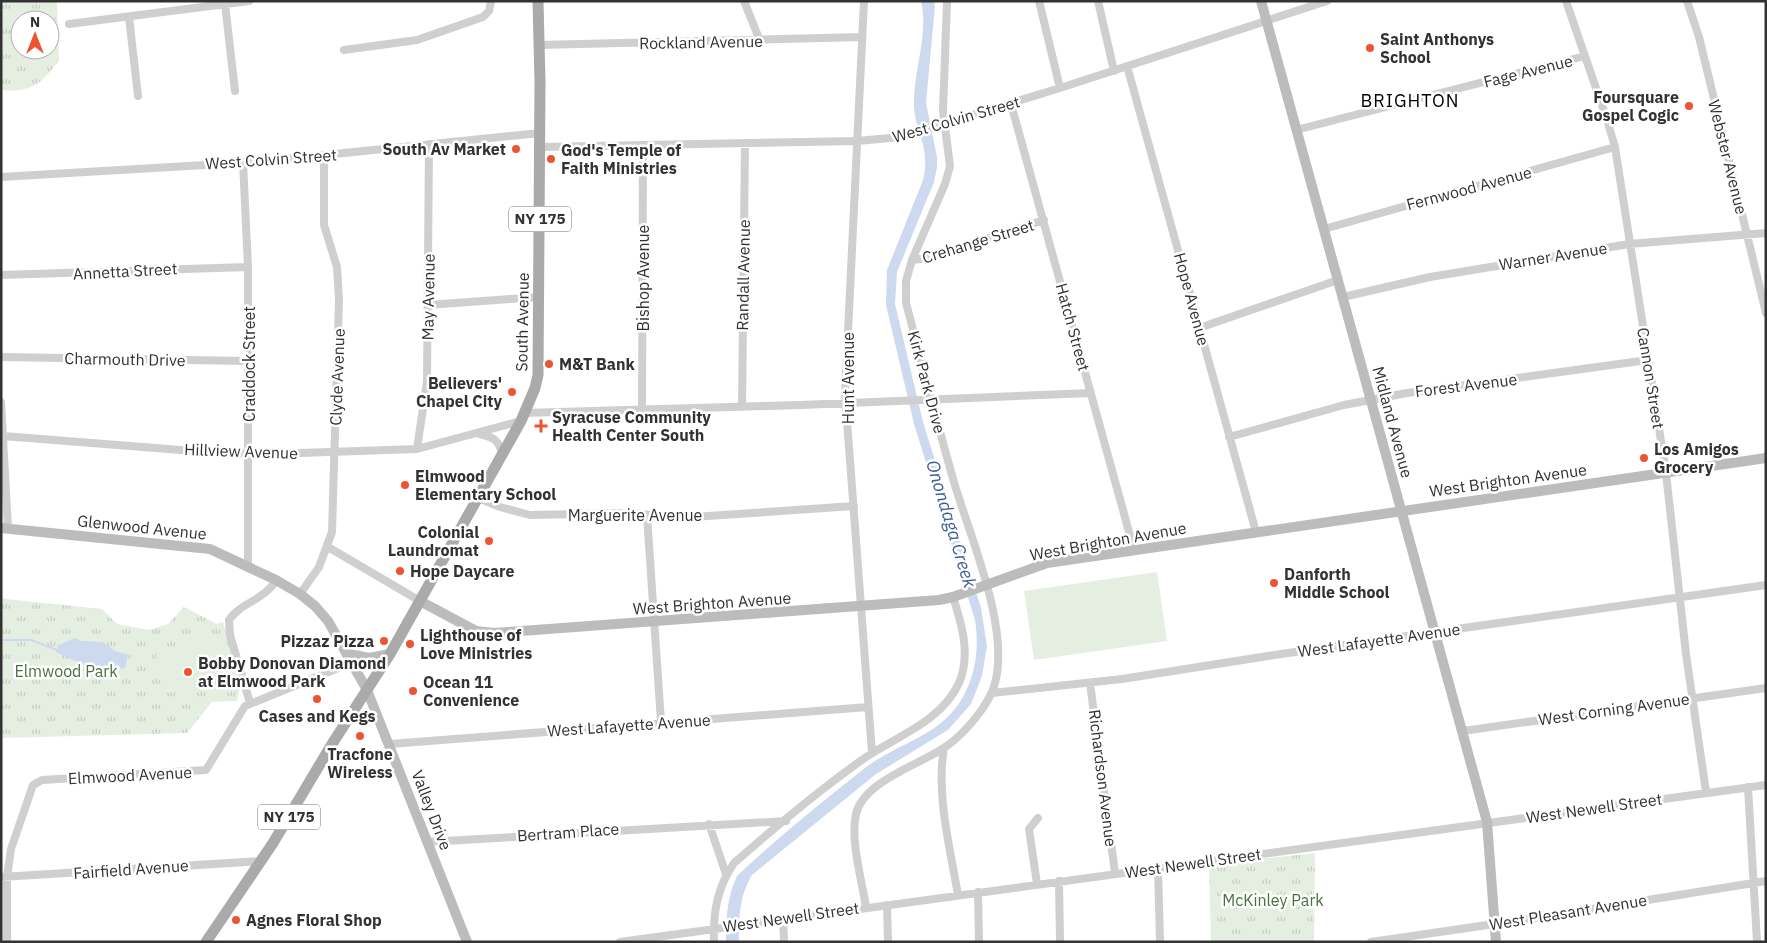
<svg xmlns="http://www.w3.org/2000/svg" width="1767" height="943" viewBox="0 0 1767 943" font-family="'IBM Plex Sans',sans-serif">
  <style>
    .grass { fill: url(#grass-tufts); fill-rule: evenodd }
    .pitch { fill: #e5efe1 }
    .water { fill: #cdd9ef }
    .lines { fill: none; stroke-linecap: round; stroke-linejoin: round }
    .stream { stroke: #cdd9ef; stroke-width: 2 }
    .street { stroke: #cfcfcf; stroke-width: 8 }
    .secondary { stroke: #bcbcbc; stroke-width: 10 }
    .primary { stroke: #aaa; stroke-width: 11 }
    .poi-dot { fill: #ec5432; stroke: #fff; stroke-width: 2 }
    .labels { text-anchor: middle; stroke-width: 5; stroke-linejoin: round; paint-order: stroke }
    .shield { fill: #fff; stroke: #707070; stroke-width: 1 }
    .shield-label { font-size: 15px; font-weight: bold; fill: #323232 }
    .poi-label { font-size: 16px; font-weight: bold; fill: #323232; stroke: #fff; text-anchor: start }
    .street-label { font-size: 16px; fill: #323232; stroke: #fff }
    .park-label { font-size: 16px; fill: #48713d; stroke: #fff }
    .neighbourhood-label { font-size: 18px; letter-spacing: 1px; fill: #000; stroke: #fff }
    .water-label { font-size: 18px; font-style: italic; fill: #3c5d99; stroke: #fff }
  </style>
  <defs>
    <pattern id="grass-tufts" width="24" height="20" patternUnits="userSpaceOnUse" patternTransform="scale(1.25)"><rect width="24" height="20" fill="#e5efe1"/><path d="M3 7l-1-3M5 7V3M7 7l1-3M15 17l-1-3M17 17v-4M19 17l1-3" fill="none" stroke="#c5cdc2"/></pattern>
  </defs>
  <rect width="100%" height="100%" fill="#fff"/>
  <path class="grass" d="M1 1H57L59 61C40 84 32 93 1 90ZM20 20H50V50H20Z
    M1 597 6 599 102 609 117 624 149 630 168 624 184 607 217 624 223 622 241 683 237 701 212 702 187 733 1 738Z
    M1315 853 1314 942H1211L1209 865Z"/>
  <path class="pitch" d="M1157 572 1167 641 1034 660 1024 591Z
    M220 635 224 659C206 685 202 695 167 692L156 655Z"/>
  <path class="water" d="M921 1H934L935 6 926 103 937 157V167L934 182 897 272 895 304 923 422 981 608 987 646 982 676 971 704 948 730 876 774 752 875C739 897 739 917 739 942H726C726 918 727 897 737 876 777 838 822 802 865 768 888 750 918 741 941 723 972 698 981 657 975 620L914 424 886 305 887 270 923 180C931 145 915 135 914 105 913 71 929 35 921 1Z
    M76 638 80 641 103 642 115 651 128 655 125 668 104 672 92 669 56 652 58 645Z"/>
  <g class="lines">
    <path class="stream" d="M1 640H31L57 650"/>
    <path class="street" d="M744 1 760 41
      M864 1 845 394 872 753
      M1039 1 1060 88
      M1098 1 1114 71
      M1566 1 1608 123 1615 147 1666 473 1686 654 1706 792
      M1687 1 1699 37 1766 313
      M225 4 235 91
      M129 17 138 96
      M69 24 249 1
      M539 45 862 37
      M344 50 417 40 483 17 489 11 491 1
      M1127 66 1256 532
      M1011 104 1134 550
      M1296 130 1585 56
      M540 147 857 141 901 137 1060 88 1327 1
      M243 162 248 267V566
      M1 177 256 162 540 133
      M1324 229 1615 147
      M912 260 928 258 1044 220
      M1 275 248 267
      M1343 297 1430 277 1629 244 1766 233
      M428 305 539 297
      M1199 328 1338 280
      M1 357 249 361
      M1 402 8 528
      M742 407 745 143
      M642 411 643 145
      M524 413 801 405 1091 393
      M480 434C493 437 499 440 502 454
      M3 436 219 453 271 454 417 449 521 421
      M1229 437 1344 405 1407 393 1648 360
      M417 449 427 381 429 144
      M478 498 500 507 530 515 632 513 678 518 854 506
      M647 515 661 722
      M328 547 420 601
      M300 594 319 567 332 532 339 300 337 267 324 225V155
      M1090 683 1115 873
      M992 693 1122 679 1281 654 1766 585
      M250 703 230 635 229 620C241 602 265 600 276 580
      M1463 731 1766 688
      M390 744 868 707
      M944 748C936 795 950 848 958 895
      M1748 787 1757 942
      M709 824 726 874
      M428 842 786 821
      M1158 867 1160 942
      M1 877 262 861
      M1059 881 1060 942
      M1037 884 1029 829 1038 818
      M978 892 979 942
      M887 905 888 942
      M866 907C862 881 850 840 856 814 864 780 923 764 948 745 965 733 990 704 995 683 1010 627 970 537 954 482 937 423 922 363 906 303V281L912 260 945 184 950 166 943 111 947 1
      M783 918 784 942
      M7 942V877L11 849 33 785 42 780 206 770 245 706 353 662
      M620 942 1766 785
      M714 942C713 912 717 888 734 863 774 828 816 793 859 762 893 737 940 724 959 683 971 655 962 625 953 597
      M1371 942 1542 917 1766 881"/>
    <path class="secondary" d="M1261 1 1487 822 1496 942
      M1 528 210 549 276 580 300 594 315 606 328 621 367 690 467 942
      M420 601 476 631 494 633 939 600 953 597 1047 563 1766 458
      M349 654 369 658 390 654"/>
    <path class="primary" d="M206 942 273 843 332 744 390 654 521 421 535 388 538 375 540 82 538 1"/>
  </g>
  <g class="poi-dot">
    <circle cx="1370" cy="48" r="5"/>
    <circle cx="1689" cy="106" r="5"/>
    <circle cx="516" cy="149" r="5"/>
    <circle cx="551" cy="159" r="5"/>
    <circle cx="549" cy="364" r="5"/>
    <circle cx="512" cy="392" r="5"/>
    <path d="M538.5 418.5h5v5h5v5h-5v5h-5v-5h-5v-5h5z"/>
    <circle cx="1644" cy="458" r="5"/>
    <circle cx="405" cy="485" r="5"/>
    <circle cx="489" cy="541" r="5"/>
    <circle cx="400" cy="571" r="5"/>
    <circle cx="1274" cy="583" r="5"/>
    <circle cx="384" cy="641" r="5"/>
    <circle cx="410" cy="644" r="5"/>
    <circle cx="188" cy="672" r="5"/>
    <circle cx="413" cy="691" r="5"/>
    <circle cx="317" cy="699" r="5"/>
    <circle cx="360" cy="736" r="5"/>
    <circle cx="236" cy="920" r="5"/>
  </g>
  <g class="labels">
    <g class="shield">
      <rect x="509" y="206.5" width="62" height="25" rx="4"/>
      <rect x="258" y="804.5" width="62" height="25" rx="4"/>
    </g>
    <g class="shield-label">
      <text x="540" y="224">NY 175</text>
      <text x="289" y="822">NY 175</text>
    </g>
    <g class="poi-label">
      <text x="1380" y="45">Saint Anthonys<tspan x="1380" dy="18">School</tspan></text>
      <text x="1679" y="103" text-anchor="end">Foursquare<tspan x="1679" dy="18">Gospel Cogic</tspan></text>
      <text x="506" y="155" text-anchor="end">South Av Market</text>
      <text x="561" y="156">God's Temple of<tspan x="561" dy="18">Faith Ministries</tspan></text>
      <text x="559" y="370">M&amp;T Bank</text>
      <text x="502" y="389" text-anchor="end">Believers'<tspan x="502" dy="18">Chapel City</tspan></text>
      <text x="552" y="423">Syracuse Community<tspan x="552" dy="18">Health Center South</tspan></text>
      <text x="1654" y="455">Los Amigos<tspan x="1654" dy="18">Grocery</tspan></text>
      <text x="415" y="482">Elmwood<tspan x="415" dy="18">Elementary School</tspan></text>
      <text x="479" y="538" text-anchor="end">Colonial<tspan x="479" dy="18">Laundromat</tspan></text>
      <text x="410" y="577">Hope Daycare</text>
      <text x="1284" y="580">Danforth<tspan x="1284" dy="18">Middle School</tspan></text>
      <text x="420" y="641">Lighthouse of<tspan x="420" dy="18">Love Ministries</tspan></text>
      <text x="374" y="647" text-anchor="end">Pizzaz Pizza</text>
      <text x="198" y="669">Bobby Donovan Diamond<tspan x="198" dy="18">at Elmwood Park</tspan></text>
      <text x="423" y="688">Ocean 11<tspan x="423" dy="18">Convenience</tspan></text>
      <text x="317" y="722" text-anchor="middle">Cases and Kegs</text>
      <text x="360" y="760" text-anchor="middle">Tracfone<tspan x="360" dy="18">Wireless</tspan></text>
      <text x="246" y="926">Agnes Floral Shop</text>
    </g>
    <g class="street-label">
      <text transform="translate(701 42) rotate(-1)" y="6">Rockland Avenue</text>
      <text transform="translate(1528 71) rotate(-14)" y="6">Fage Avenue</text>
      <text transform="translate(956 119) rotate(-16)" y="6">West Colvin Street</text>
      <text transform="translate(1728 157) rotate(76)" y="6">Webster Avenue</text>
      <text transform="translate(271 159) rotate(-4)" y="6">West Colvin Street</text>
      <text transform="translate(1469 188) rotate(-15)" y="6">Fernwood Avenue</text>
      <text transform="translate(978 241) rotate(-17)" y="6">Crehange Street</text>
      <text transform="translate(1553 256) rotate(-9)" y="6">Warner Avenue</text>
      <text transform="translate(125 271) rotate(-3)" y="6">Annetta Street</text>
      <text transform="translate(743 275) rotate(-89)" y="6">Randall Avenue</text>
      <text transform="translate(643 278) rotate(-90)" y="6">Bishop Avenue</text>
      <text transform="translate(428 297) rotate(-89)" y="6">May Avenue</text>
      <text transform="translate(1192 299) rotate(75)" y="6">Hope Avenue</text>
      <text transform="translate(522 322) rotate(-89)" y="6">South Avenue</text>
      <text transform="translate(1073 327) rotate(75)" y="6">Hatch Street</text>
      <text transform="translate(125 359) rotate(1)" y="6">Charmouth Drive</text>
      <text transform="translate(249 364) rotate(-90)" y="6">Craddock Street</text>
      <text transform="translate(337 377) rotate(-88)" y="6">Clyde Avenue</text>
      <text transform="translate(848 378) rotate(-90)" y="6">Hunt Avenue</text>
      <text transform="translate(1651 378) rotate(81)" y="6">Cannon Street</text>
      <text transform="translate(927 382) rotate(75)" y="6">Kirk Park Drive</text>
      <text transform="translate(1466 385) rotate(-7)" y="6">Forest Avenue</text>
      <text transform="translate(1393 422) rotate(75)" y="6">Midland Avenue</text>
      <text transform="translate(241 451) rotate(2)" y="6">Hillview Avenue</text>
      <text transform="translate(1508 480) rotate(-8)" y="6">West Brighton Avenue</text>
      <text x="635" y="521">Marguerite Avenue</text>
      <text transform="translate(142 527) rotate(6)" y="6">Glenwood Avenue</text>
      <text transform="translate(1108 541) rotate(-10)" y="6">West Brighton Avenue</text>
      <text transform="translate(712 603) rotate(-4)" y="6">West Brighton Avenue</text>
      <text transform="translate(1379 640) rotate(-8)" y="6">West Lafayette Avenue</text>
      <text transform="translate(1614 709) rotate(-8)" y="6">West Corning Avenue</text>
      <text transform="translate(629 725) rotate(-4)" y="6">West Lafayette Avenue</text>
      <text transform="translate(130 775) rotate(-3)" y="6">Elmwood Avenue</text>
      <text transform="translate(1103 778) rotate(83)" y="6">Richardson Avenue</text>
      <text transform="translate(1594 808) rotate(-8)" y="6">West Newell Street</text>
      <text transform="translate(432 810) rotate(69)" y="6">Valley Drive</text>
      <text transform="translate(568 832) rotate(-4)" y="6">Bertram Place</text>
      <text transform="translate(1193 863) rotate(-8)" y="6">West Newell Street</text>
      <text transform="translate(131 869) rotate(-4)" y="6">Fairfield Avenue</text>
      <text transform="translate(1568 912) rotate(-9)" y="6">West Pleasant Avenue</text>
      <text transform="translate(791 917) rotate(-8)" y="6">West Newell Street</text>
    </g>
    <g class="park-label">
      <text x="66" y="677">Elmwood Park</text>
      <text x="1273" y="906">McKinley Park</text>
    </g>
    <g class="neighbourhood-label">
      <text x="1410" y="107">BRIGHTON</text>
    </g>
    <g class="water-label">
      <text transform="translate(951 524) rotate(73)" y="6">Onondaga Creek</text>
    </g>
  </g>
  <rect width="1767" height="943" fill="none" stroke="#323232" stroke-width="5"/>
  <g transform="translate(35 35)"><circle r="24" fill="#ffffff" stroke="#adadad"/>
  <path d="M0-4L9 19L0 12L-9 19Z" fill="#ec5432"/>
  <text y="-8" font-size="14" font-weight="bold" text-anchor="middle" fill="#323232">N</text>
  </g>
</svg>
